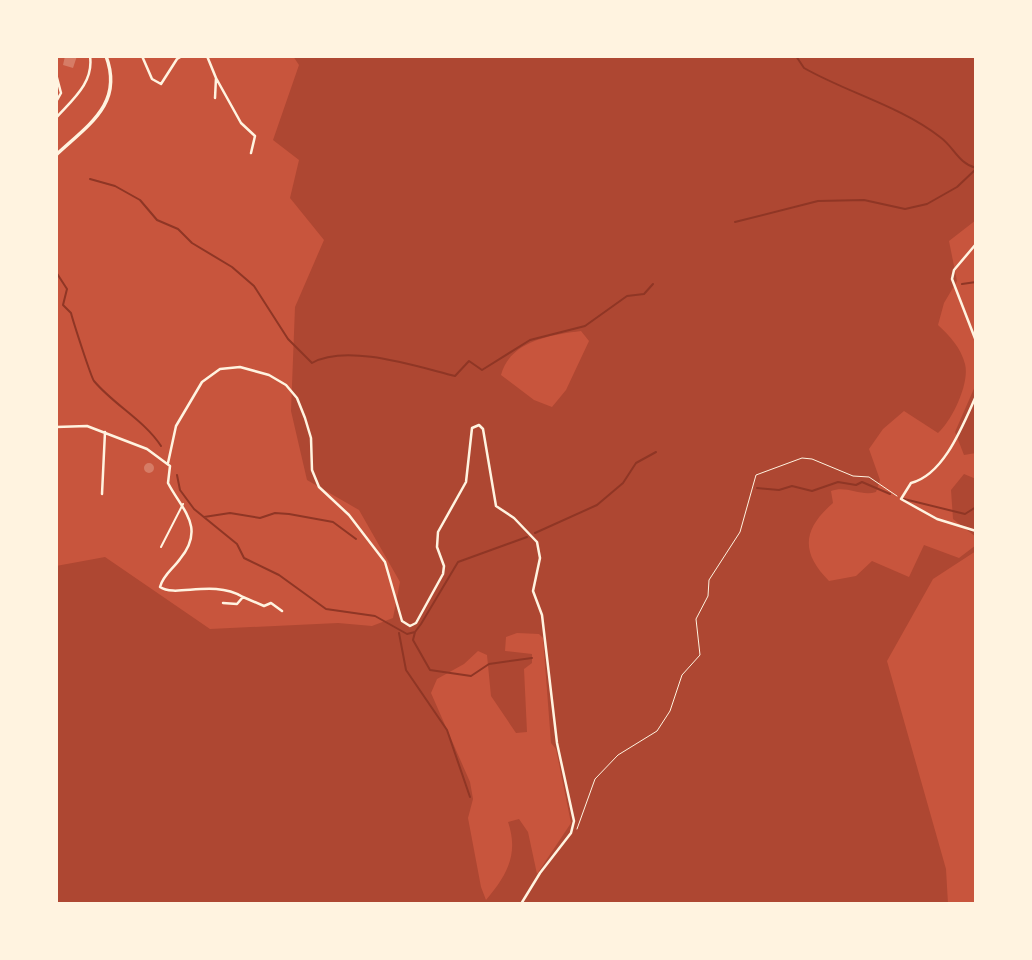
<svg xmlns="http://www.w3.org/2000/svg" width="1032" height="960" viewBox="0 0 1032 960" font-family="'PT Sans',sans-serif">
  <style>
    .green { fill: #ae4732; fill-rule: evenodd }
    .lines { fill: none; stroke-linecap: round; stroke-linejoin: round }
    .stream { stroke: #8f3625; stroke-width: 2 }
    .building { fill: #d67c66 }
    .path { stroke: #fff3e0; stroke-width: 1 }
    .pedestrian { stroke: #fff3e0; stroke-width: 2 }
    .minor { stroke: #fff3e0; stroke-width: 2.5 }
    .primary { stroke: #fff3e0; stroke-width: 3.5 }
  </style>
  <rect width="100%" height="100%" fill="#c8553d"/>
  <path class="green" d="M293 56H976V220L949 241 957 281 944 303 938 325C950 336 961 348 965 364 970 383 952 421 938 433L904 411 883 429 869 449 880 480 876 492C861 497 847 485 831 491L833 503C803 529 800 552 829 581L856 576 872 561 909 577 924 545 959 558 976 545V551L933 579 887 661 946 869 948 904H56V566L105 557 210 629 338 623 372 626 393 618 400 582 359 510 307 480 291 411 295 307 324 240 290 198 299 160 273 140 299 65ZM581 331 589 341 566 390 552 407 534 400 501 375C510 341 550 335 581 331ZM517 633 539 634 543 638 551 743 556 749 571 823 537 874 528 832 519 819 508 822C519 854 507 875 486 900L481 887 468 818 473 799 470 782 431 693 437 679 464 664 478 651 487 655 491 696 516 733 527 732 524 669 532 663V654L505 651 506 637Z
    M976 384V453L964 455 955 432Z
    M964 474 976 479V537L953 519 951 490Z"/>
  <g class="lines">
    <path class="stream" d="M796 56 804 68C848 93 900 106 940 137 954 147 958 163 976 168
      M90 179 115 186 140 200 157 220 178 229 192 243 232 267 254 286 288 339 312 363C347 343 418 367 455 376L469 361 482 370 530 340 585 326 627 296 644 294 653 284
      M735 222 818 201 864 200 905 209 927 204 957 187 976 169
      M56 272 67 289 63 305 71 313C73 321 91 377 94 381 114 405 144 420 161 446
      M962 284 976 282
      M177 475 180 490 194 509 237 544 244 558 279 575 326 609 375 616 407 634 415 632 421 624 458 562 527 537
      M757 488 779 490 792 486 812 491 838 482 856 485 862 482 890 494
      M904 499 965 514 976 507
      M204 517 230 513 260 518 275 513 289 514 333 522 356 539
      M535 533 597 505 623 483 636 463 656 452
      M415 632 413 640 430 670 471 676 489 664 532 658
      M399 633 406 670 447 730 470 797"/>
  </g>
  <path class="building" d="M65 56H77L73 68 63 65Z
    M144 468a5 5 0 1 1 10 0a5 5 0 1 1-10 0Z"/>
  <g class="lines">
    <path class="path" d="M577 829 595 779 618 755 657 731 670 711 682 675 700 655 696 619 708 596 709 580 740 532 756 475 802 458 812 459 853 476 869 477 897 496"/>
    <path class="pedestrian" d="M161 547 183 504"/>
    <path class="minor" d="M142 56 152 79 161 84 177 59 182 56
      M207 56 216 78 215 98
      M56 74 61 93 56 102
      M216 78 241 123 255 136 251 153
      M56 118C72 100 94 83 90 56
      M976 244 954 270 952 279 976 341
      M976 396C963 425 944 475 911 483L901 499 937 519 976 531
      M56 427 87 426 147 449 170 466 168 483C182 510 206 527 180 559 173 569 163 575 160 587 176 598 212 579 243 597L237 604 223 603
      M168 463 176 426 202 382 220 369 240 367 269 375 286 385 297 398 305 418 311 438 312 470 319 487 349 515 385 562 402 621 410 626 416 623 443 574 444 566 437 547 438 532 466 482 472 428 479 425 483 429 496 506 514 518 537 542 540 558 533 591 542 615 557 743 574 821 571 833 540 873 521 904
      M102 494 105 432
      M243 597 264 606 271 603 282 611"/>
    <path class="primary" d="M56 155C88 125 124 104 106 56"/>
  </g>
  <rect width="1032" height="960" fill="none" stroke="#fff3e0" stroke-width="116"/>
</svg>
